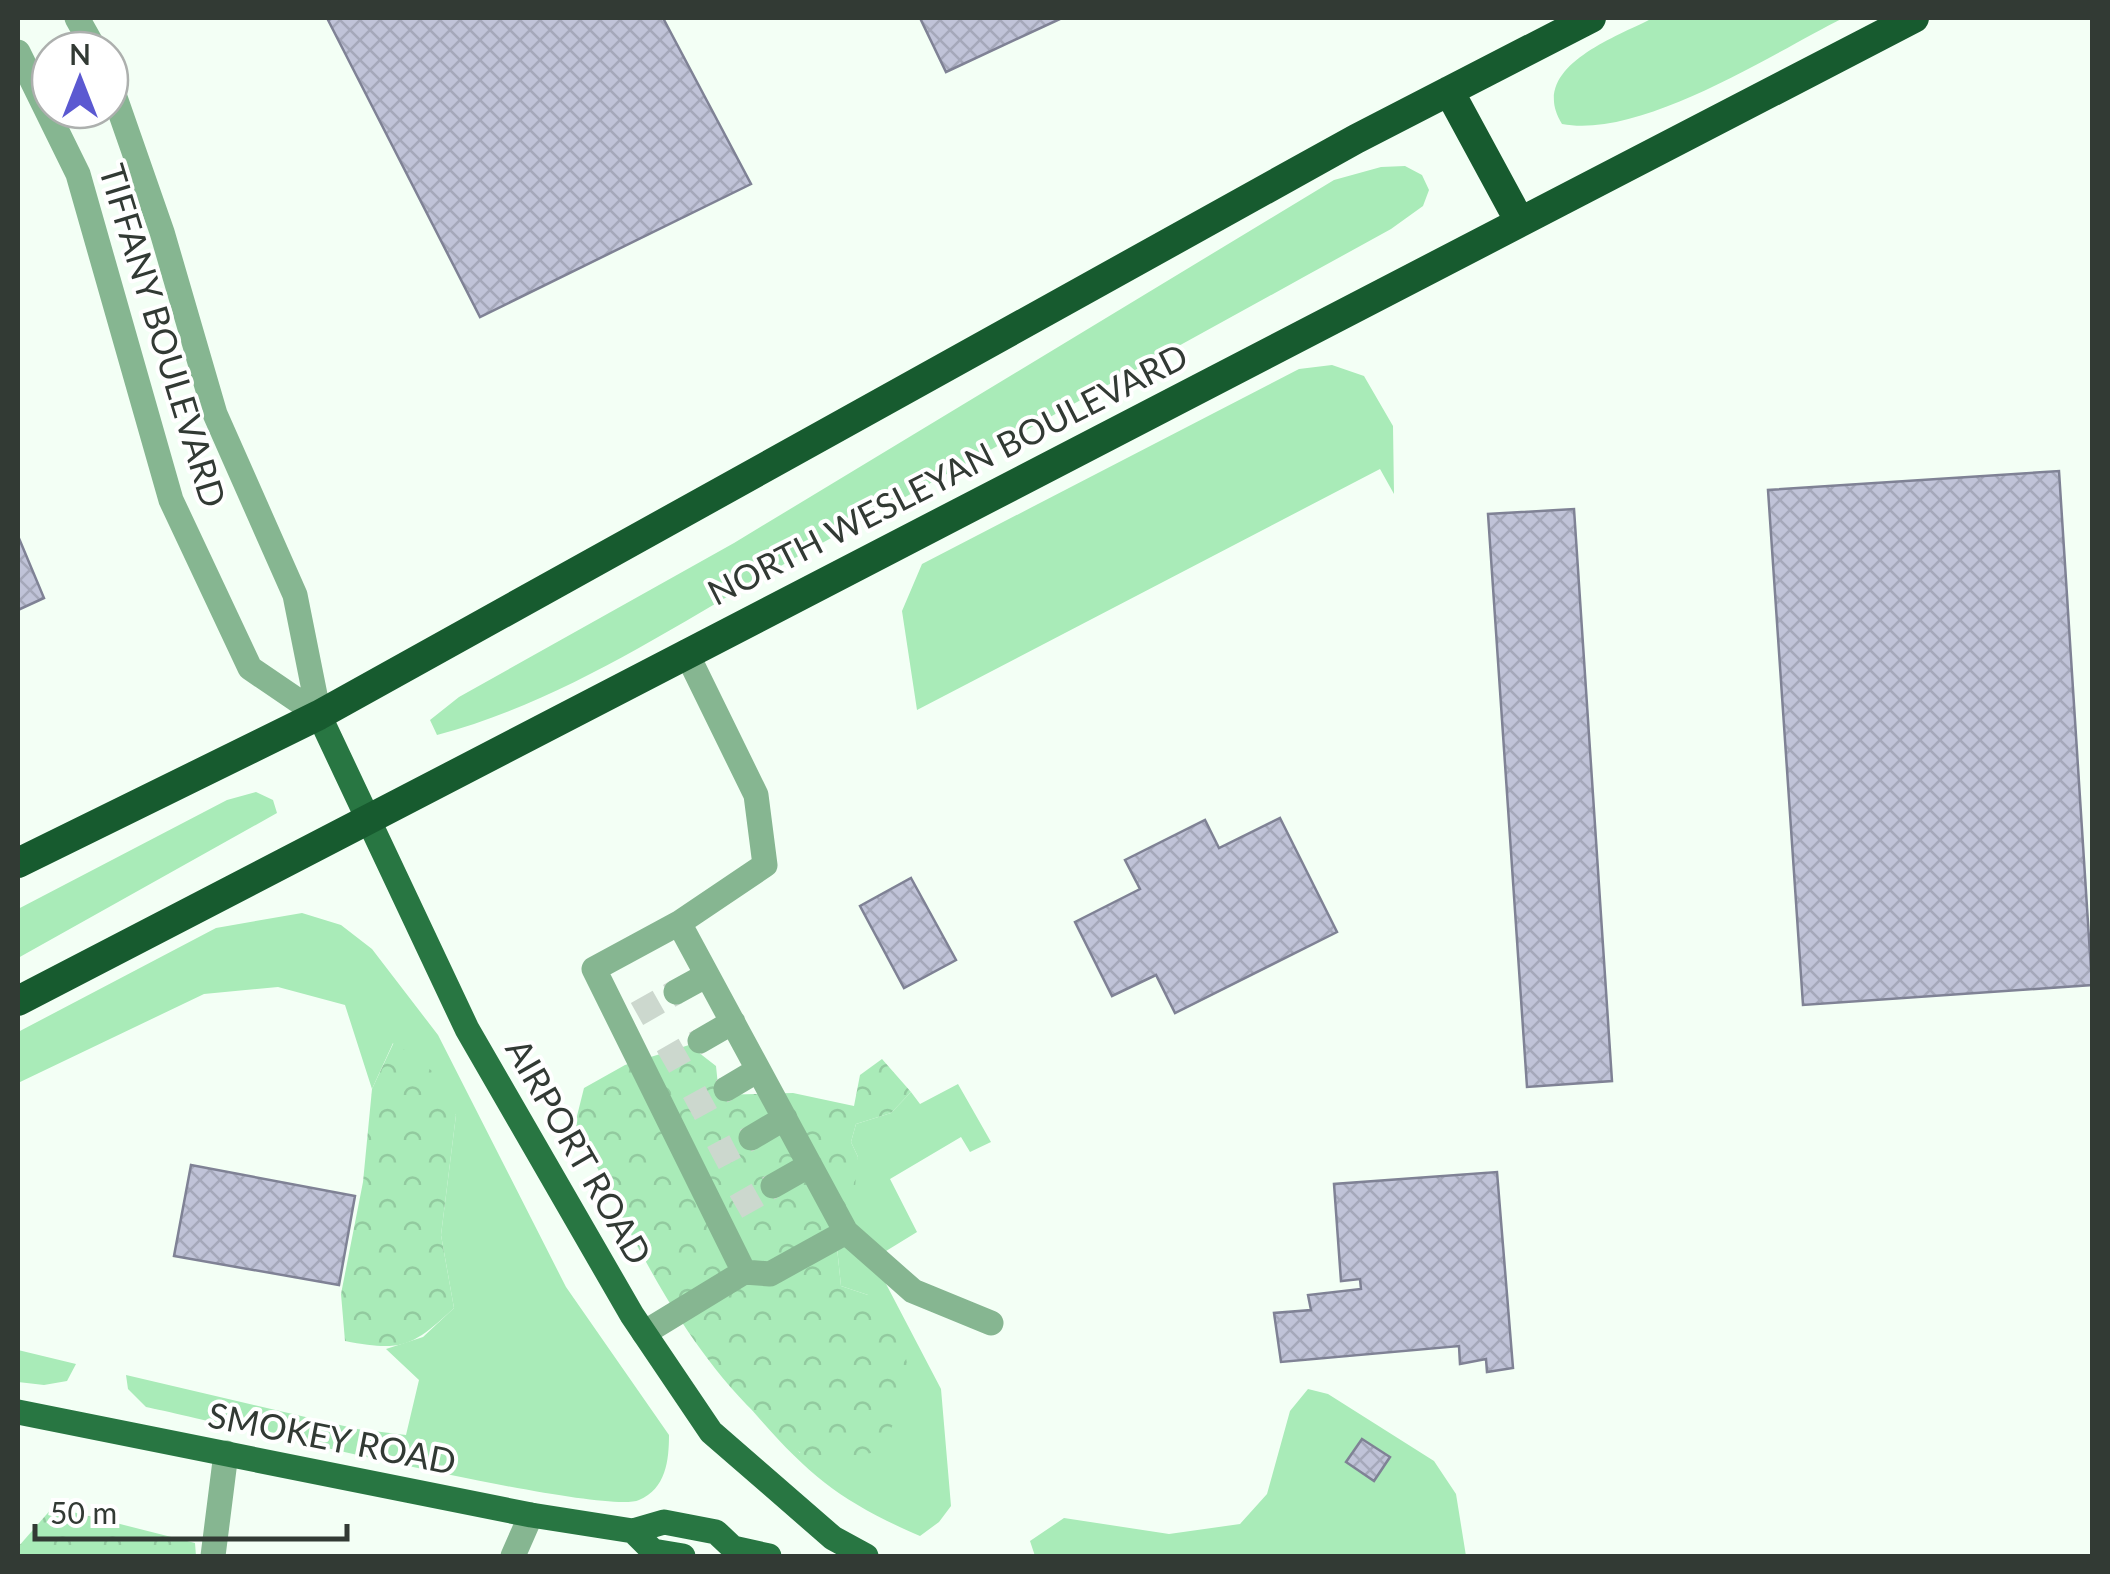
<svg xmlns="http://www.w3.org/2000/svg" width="2110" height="1574" viewBox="0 0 2110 1574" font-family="Lato,sans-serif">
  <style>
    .green { fill: #a9ebb8 }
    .forest { fill: url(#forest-crowns) }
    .building { fill: url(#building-cross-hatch); stroke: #7f8295; stroke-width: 2.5 }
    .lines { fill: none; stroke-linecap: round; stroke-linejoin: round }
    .minor-tunnel { stroke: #ccd8ce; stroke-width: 25; stroke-dasharray: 25 12; stroke-linecap: butt }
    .minor { stroke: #86b691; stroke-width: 25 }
    .major { stroke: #287642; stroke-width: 25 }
    .highway { stroke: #175b2f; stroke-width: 30 }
    .labels { text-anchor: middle; stroke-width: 8; stroke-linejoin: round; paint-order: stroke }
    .street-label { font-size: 35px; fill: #323a34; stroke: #fff }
  </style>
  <defs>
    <pattern id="forest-crowns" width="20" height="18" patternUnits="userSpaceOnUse" patternTransform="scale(2.5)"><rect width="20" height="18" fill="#a9ebb8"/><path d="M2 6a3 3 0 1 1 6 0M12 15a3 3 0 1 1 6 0" fill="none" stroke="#92ca9f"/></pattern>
    <pattern id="building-cross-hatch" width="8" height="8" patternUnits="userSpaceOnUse" patternTransform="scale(2.5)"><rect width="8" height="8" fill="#c0c3d8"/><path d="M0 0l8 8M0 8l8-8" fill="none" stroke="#a5a8ba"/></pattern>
  </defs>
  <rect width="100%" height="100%" fill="#f3fff5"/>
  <path class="green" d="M1653 18H1843C1772 54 1641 139 1562 124 1527 68 1614 38 1653 18Z
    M1405 166 1422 175 1429 190 1423 206 1391 229C1193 338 994 448 795 558 677 623 568 700 437 735L430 720 459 697 734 543 1334 180 1381 167Z
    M1332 365 1364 376 1393 426 1394 494 1380 469 917 710 902 611 922 564 1299 369Z
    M256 792 273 800 277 813 18 958V909L227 800Z
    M302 913 341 925 372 949 438 1035 566 1287 669 1435C669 1460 666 1489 639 1500 601 1517 214 1421 146 1407L128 1389 126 1375 357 1429 406 1435 419 1380 386 1349 423 1337 454 1308 441 1235 456 1115 393 1043 372 1089 345 1005 278 987 204 994 18 1083V1032L216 928Z
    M958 1084 991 1142 970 1152 961 1137 890 1179 917 1232 873 1259 941 1389 951 1506 939 1522 920 1536C839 1501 808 1475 751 1409L800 1453 868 1295 841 1286 835 1228 858 1157 851 1142 856 1124 891 1113 911 1092 920 1104Z
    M18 1350 76 1364 67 1381 44 1385 18 1382Z
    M1308 1389 1328 1394 1434 1461 1456 1494 1466 1556H1035L1030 1541 1064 1518 1169 1534 1240 1524 1267 1494 1290 1411Z"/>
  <path class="forest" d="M394 1042 436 1074 456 1115 441 1235 454 1308C412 1347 402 1352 345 1341L341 1294 363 1182 372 1089Z
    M689 1045 716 1066 719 1095 793 1093 854 1106 860 1075 882 1059 911 1092 891 1113 856 1124 851 1142 858 1157 855 1187 835 1228 841 1286 868 1295 900 1330 911 1382 882 1450C856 1457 825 1467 799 1452 789 1447 779 1435 770 1427 679 1346 630 1230 575 1124L584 1088 625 1065Z
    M53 1507 195 1543 196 1556H18V1547Z"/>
  <path class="building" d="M333 18H663L751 184 480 317 328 20Z
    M920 18H1062L946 72Z
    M2059 471 2092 985 1803 1005 1768 490Z
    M1574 509 1612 1081 1527 1087 1488 514Z
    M18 536 44 598 18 610Z
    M1280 818 1337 932 1175 1013 1156 975 1112 996 1075 922 1140 889 1125 860 1205 820 1219 848Z
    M911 878 956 960 904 988 860 906Z
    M191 1165 355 1196 339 1285 174 1256Z
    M1497 1172 1513 1368 1487 1372 1486 1359 1460 1364 1459 1346 1281 1362 1274 1313 1311 1310 1308 1295 1361 1289 1360 1279 1341 1281 1334 1184Z
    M1362 1439 1390 1457 1374 1481 1346 1462Z"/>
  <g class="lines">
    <path class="minor-tunnel" d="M637 1014 676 992
      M663 1062 700 1041
      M689 1109 726 1089
      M713 1158 751 1138
      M736 1207 773 1186"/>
    <path class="minor" d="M77 18 95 50
      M18 52 78 174 171 500 250 668 319 715
      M110 83 162 232 215 414 295 595 319 715
      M679 923 765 865 756 795 686 652
      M676 992 707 975
      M700 1041 733 1022
      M726 1089 758 1070
      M751 1138 785 1118
      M773 1186 810 1165
      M846 1232 913 1291 991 1323
      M644 1333 744 1272 770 1274 846 1232 679 923 594 969 744 1272
      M213 1556 226 1453
      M513 1556 531 1515"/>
    <path class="major" d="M319 715 467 1029 632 1315 711 1432 833 1538 866 1556
      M18 1412 531 1515 633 1531 664 1522 716 1532 733 1548 769 1556
      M633 1531 653 1551 683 1556"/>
    <path class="highway" d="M1449 91 1520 222
      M18 863 319 715 1356 139 1591 18
      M18 1001 1914 18"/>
  </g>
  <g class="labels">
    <g class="street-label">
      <text transform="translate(162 336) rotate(73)" y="12">TIFFANY BOULEVARD</text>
      <text transform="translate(948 475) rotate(-27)" y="12">NORTH WESLEYAN BOULEVARD</text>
      <text transform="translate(578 1152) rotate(60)" y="12">AIRPORT ROAD</text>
      <text transform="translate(332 1439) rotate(11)" y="12">SMOKEY ROAD</text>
    </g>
  </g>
  <rect width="2110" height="1574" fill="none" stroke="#323a34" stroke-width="40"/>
  <g transform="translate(80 80)"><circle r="48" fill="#ffffff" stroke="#adb0ae" stroke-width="2.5"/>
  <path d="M0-8L18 38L0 25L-18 38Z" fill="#5b59d1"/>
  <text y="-15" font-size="28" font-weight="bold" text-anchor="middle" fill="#323a34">N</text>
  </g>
  <path d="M35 1524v15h312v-15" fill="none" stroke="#323a34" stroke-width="5"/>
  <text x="50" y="1524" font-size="30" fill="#323a34" stroke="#ffffff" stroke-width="8" paint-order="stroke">50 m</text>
</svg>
